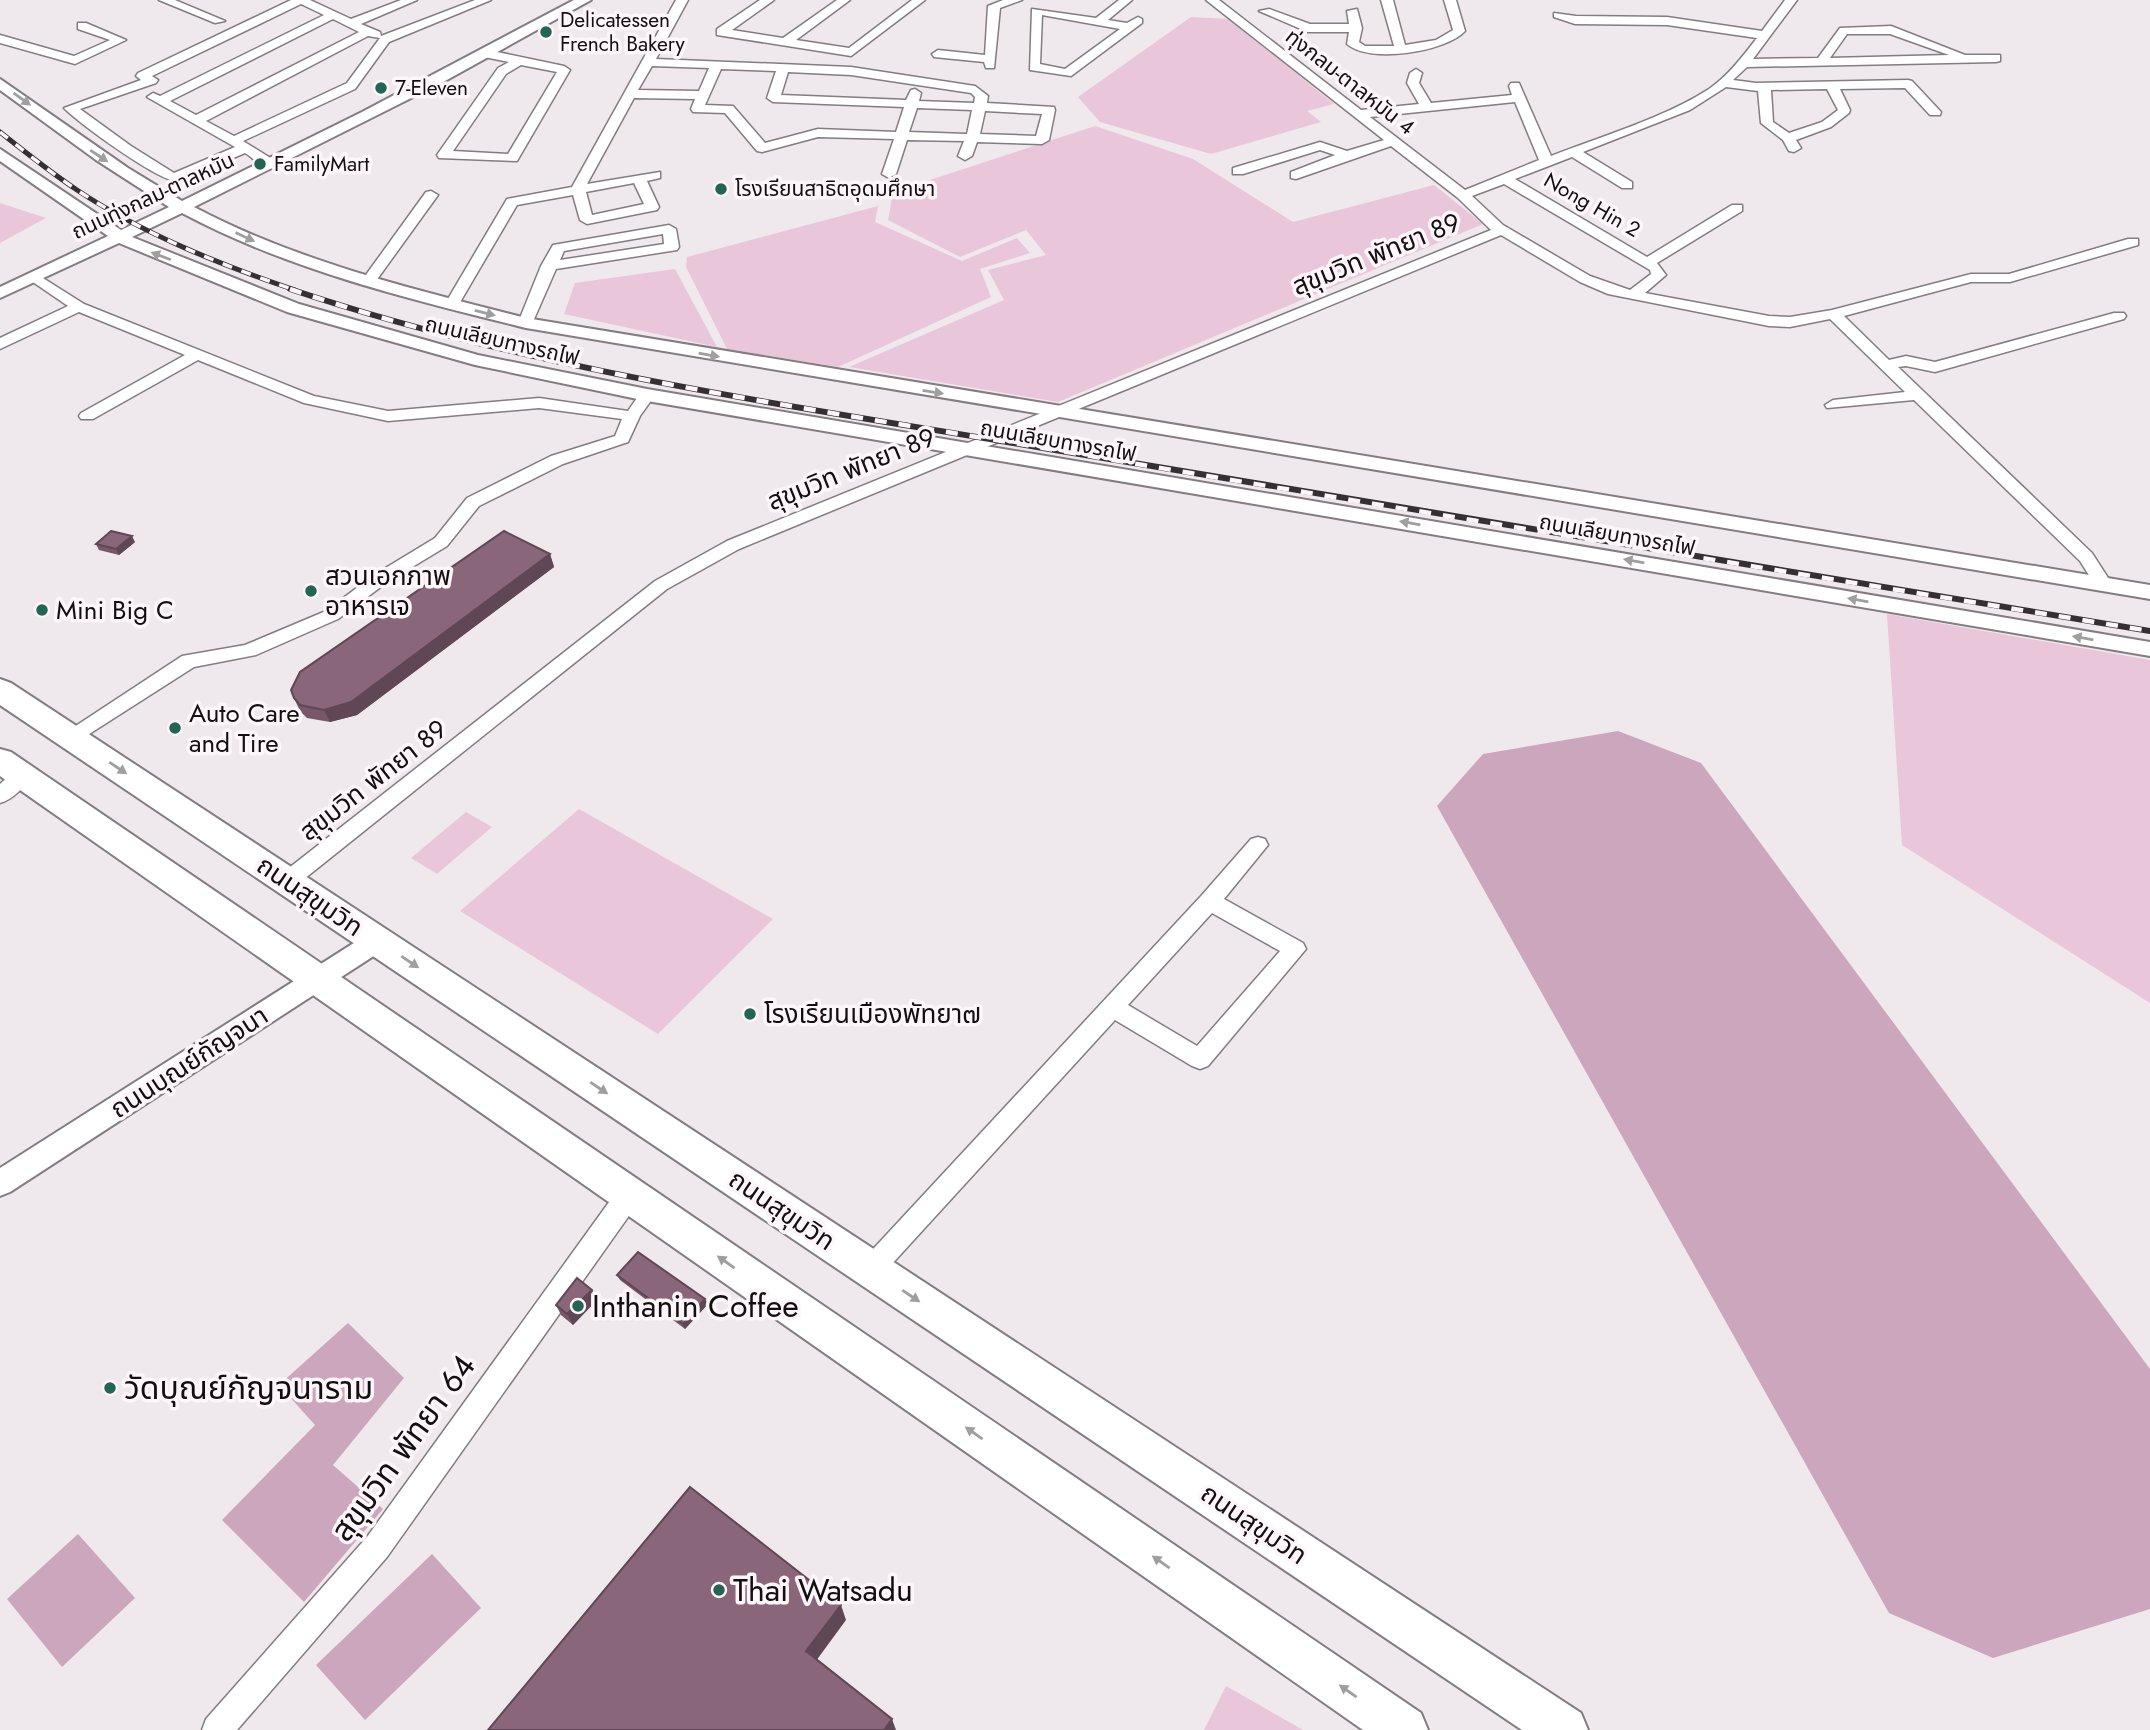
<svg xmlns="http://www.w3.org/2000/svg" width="2150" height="1730" viewBox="0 0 2150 1730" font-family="Jost,'Noto Sans Thai',sans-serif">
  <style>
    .green { fill: #eac6da }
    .water { fill: #cca6bc }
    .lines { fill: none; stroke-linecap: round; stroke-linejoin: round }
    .minor-casing { stroke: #837c80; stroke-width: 3 }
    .tertiary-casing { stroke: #837c80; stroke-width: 4 }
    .trunk-casing { stroke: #837c80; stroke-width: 4 }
    .minor { fill: #fff; fill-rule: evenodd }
    .tertiary { fill: #fff; fill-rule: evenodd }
    .trunk { fill: #fff; fill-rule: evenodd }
    .rail-far1-casing { stroke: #343032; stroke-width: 5 }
    .rail-casing { stroke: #343032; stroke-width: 6 }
    .rail-far1 { stroke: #fdf5f9; stroke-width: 3.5; stroke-dasharray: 10; stroke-linecap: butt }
    .rail { stroke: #fdf5f9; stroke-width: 4.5; stroke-dasharray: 12; stroke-linecap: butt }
    .wall { fill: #765869 }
    .shaded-wall { fill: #604755 }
    .building { fill: #89667a; stroke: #604755; stroke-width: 2 }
    .oneway { fill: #a09f9f }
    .poi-dot { fill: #236555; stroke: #fdf5f9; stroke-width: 2.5 }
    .labels { text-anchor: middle; stroke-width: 7; stroke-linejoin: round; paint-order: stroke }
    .far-poi-label { font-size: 21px; fill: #120f10; stroke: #fdf5f9; text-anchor: start }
    .far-street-label { font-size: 21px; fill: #120f10; stroke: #fdf5f9 }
    .street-label { font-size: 26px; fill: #120f10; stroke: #fdf5f9 }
    .poi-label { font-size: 26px; fill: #120f10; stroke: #fdf5f9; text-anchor: start }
    .near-poi-label { font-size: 32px; fill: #120f10; stroke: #fdf5f9; text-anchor: start }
    .near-street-label { font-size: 32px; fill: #120f10; stroke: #fdf5f9 }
  </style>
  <rect width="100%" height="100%" fill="#efe8ec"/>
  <path class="green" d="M1191 17 1229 19 1334 104 1307 111 1321 122 1211 154 1100 122 1078 97Z
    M1095 126 1193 159 1293 222 1434 185 1483 224 1058 402 849 367 1004 300 988 270 1046 255 1026 230 960 257 888 220 893 192Z
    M0 203 46 218 0 243Z
    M878 206 875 222 962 261 1017 238 1030 253 980 269 991 297 838 367 727 349 686 267 687 257Z
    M675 269 717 347 564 314 575 283Z
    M1887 614 2150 660V1003L1902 845Z
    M579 809 773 919 658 1034 460 911Z
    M466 812 492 827 437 874 411 858Z
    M1226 1686 1303 1730H1204Z"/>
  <path class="water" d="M1618 731 1701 763 2150 1369V1609L1993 1658 1889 1613 1437 806 1483 754Z
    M348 1323 404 1378 333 1465 383 1509 304 1602 222 1520 315 1425 279 1385Z
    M78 1534 135 1598 62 1667 7 1599Z
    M432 1554 481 1608 365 1720 316 1665Z"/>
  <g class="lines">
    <defs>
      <path id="minor" d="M159 0H175L225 21 215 23Z
        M291 0H310L351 19 401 0H417L361 24 380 32 381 36 475 0H491L389 42 355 89 243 141 277 162V168C261 171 256 159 245 153L178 181C162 184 77 122 64 108L141 80 136 76 138 73ZM301 4 324 15 160 96 153 93 147 97 235 147 174 173 131 146 80 109 156 83 158 80 152 76ZM333 19 359 32 196 115 170 101ZM368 36 380 38 347 83 234 136 206 121Z
        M676 0H688L656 59 851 67 975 86 988 96 987 103 1054 107 1055 110 1049 140 1042 144 977 142 972 156 965 160 958 156 964 141 907 140 896 174 889 178 882 174 894 139 818 137 762 152 757 151 725 113 693 112 691 109 695 99 634 98 587 184 660 172V178L647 181 659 207 657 210 587 224 580 220 573 195 517 205 459 304 457 307H447L445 304 507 199 572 187ZM652 66 709 68 699 91 638 90ZM721 69 776 71 767 98 773 102 904 107 896 132 818 129 765 143 733 106 705 105ZM788 72 851 75 971 93 975 97 974 103 919 101 921 93 915 89 911 90 906 100 781 95ZM917 108 972 110 967 134 909 132ZM985 111 1042 114 1036 136 980 134ZM634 183 644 204 592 215 586 192Z
        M760 0H774L732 30 783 38 837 0H850L796 40 849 48 912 0H925L851 56 717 35V29Z
        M1003 0H1022L1000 8 994 68H986L984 62 934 57 932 54 938 50 985 55 988 6Z
        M1119 0H1132L1108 20 1127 23 1138 17 1142 19V23L1071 76 1030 70 1032 9 1096 18ZM1042 15 1120 29 1065 69 1040 64Z
        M1206 0H1219L1361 110 1419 104 1407 83 1410 73 1416 69 1422 73 1419 83 1431 103 1512 95 1509 86 1511 83H1519L1551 156C1602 136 1664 118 1709 89 1728 76 1743 56 1757 38L1667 25 1575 24 1554 17V13L1576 16 1667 17 1762 31 1785 0H1797L1753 59 1818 58 1840 28 1891 26 1965 55H2000V61L1996 62 1747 67 1733 80 1756 83 1908 80 1912 81 1941 112 1940 115H1930L1905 88 1840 89 1850 110 1849 113 1831 127 1796 140 1801 148 1794 152 1789 151 1783 140 1761 123 1758 91 1726 87 1690 110 1583 152 1632 182V188H1622L1572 157 1515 179 1647 257 1732 205H1742V211L1657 263 1666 275 1645 293 1769 316 1790 317 1832 310 1971 274H2009L2128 239H2138V245L2010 282H1971L1844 316 1889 360 1906 356 1935 362 2114 313H2124L2126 316 2124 319 1935 372 1906 366 1898 367 2092 553 2112 584 2109 588H2097L2080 561 1914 400 1827 408 1825 405 1833 400 1905 392 1830 319 1790 327 1769 326 1608 294 1580 282 1501 235 739 549 667 589 294 887 287 889 280 887 276 881 280 875 655 581 727 541 1491 230 1458 198 1391 146 1296 179 1291 178V172L1335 155 1320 150 1243 174H1233V168L1320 142 1347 151 1384 140ZM1847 34H1890L1949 55 1830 58ZM1827 89 1838 110 1822 122 1789 133 1773 122 1771 90ZM1515 102 1539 160 1465 190 1370 117ZM1504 184 1650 270 1651 274 1630 290 1590 276 1503 225 1472 196Z
        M1381 0H1393L1405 45 1436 40 1453 30 1444 0H1456L1465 31C1446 52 1369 64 1347 44L1349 32H1308L1259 11 1269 9 1310 24H1349L1347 11 1357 9 1362 28 1359 42 1365 46H1394Z
        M78 23H86L126 40 75 64 0 43V35L74 56 110 40 78 29Z
        M488 50 564 66 570 70 517 161 439 158 437 155 498 68 509 62 484 57V51ZM521 65 557 72 508 154 453 151 506 74Z
        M431 191 438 195 373 285H363L361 282 363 279 426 192Z
        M669 225 676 229 679 247 677 250 556 269 531 326 526 328 518 323 541 266 553 245ZM663 234 664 244 560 260 564 251Z
        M35 273 84 304 314 396 388 411 539 398 628 411 641 392H653L655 395 640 416 628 442 563 464 479 506 447 546 386 583 338 619 256 655 194 667 72 745 65 743 62 738 65 733 182 656 245 645 326 611 374 575 435 538 467 498 551 456 615 436 622 419 539 408 388 421 304 403 198 360 93 419H81L79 416 81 413 185 355 79 312 0 349V338L68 306 30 280 28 277Z
        M22 768 29 770 32 775C26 786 12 800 0 803V784L15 770Z
        M1258 837 1265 839 1268 845 1224 899 1303 943 1306 949 1208 1066 1200 1069 1192 1066 1115 1020 880 1277 871 1281 862 1277 858 1269 862 1261 1202 895 1251 839ZM1212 913 1280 951 1197 1046 1128 1005Z
        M629 1184 638 1187 641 1195 638 1203 387 1557 237 1730H202L206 1719 367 1537 620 1187Z"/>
      <path id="tertiary" d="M574 0H591L445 81 194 207C298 262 413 289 526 318L2150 585V599L526 328C409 299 289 270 182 213L132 237 299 304 478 355 647 389 2150 642V656L647 401 475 365 287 312 119 243 0 298V287L108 236 0 161V149L121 230 169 207 96 160 0 90V79L128 168 182 201 362 112Z
        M377 931 386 934 390 941 386 948 10 1192 0 1196V1168L368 934Z"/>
      <path id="trunk" d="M0 679 11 683 1581 1713 1588 1730H1522L0 705Z
        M0 749 11 752 1421 1713 1428 1730H1363L0 776Z"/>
    </defs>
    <use href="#minor" class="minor-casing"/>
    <use href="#tertiary" class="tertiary-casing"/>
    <use href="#trunk" class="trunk-casing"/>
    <use href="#minor" class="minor"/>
    <use href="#tertiary" class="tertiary"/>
    <use href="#trunk" class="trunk"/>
    <defs>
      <path id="rail-far1" d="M0 132C25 152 50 172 77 190 143 234 221 265 295 290"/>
      <path id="rail" d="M290 289C534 371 790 405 1043 448 1412 511 1781 571 2150 631"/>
    </defs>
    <use href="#rail-far1" class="rail-far1-casing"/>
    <use href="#rail" class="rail-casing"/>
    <use href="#rail-far1" class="rail-far1"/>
    <use href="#rail" class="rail"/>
  </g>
  <path class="wall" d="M135 542 119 555 99 550 96 544Z
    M550 554 554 567 357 715 330 722 307 718 300 711 294 698Z
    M617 1275 705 1299 708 1304 685 1329 620 1280Z
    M592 1290 597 1300 573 1325 561 1315 556 1305Z"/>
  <path class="shaded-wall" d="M132 536 135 542 119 555 116 549Z
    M550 554 554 567 357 715 330 722 324 710Z
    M592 1290 597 1300 573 1325 567 1314Z
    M705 1299 708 1304 685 1329 683 1324Z
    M841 1605 846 1620 813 1665 806 1651Z
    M892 1719 896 1730H884Z"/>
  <path class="building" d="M111 531 132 536 116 549 96 544Z
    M504 531 550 554 351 702 324 710 300 705 294 698 291 690 300 672Z
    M638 1252 705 1299 683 1324 617 1275Z
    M577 1278 592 1290 567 1314 556 1305Z
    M690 1487 841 1605 806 1651 892 1719 884 1730H488Z"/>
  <defs><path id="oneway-solid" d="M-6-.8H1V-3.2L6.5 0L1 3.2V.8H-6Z" transform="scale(1.75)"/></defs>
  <g class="oneway">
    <use href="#oneway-solid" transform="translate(22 99) rotate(36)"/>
    <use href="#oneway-solid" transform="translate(99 156) rotate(34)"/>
    <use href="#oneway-solid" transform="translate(245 237) rotate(25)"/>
    <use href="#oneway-solid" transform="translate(161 256) rotate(-159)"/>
    <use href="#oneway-solid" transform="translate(485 313) rotate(14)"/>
    <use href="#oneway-solid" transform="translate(709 355) rotate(10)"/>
    <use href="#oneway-solid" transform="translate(933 392) rotate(9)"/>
    <use href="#oneway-solid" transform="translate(1410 523) rotate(-170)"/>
    <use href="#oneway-solid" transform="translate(1634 561) rotate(-170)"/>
    <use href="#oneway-solid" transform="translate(1858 600) rotate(-170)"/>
    <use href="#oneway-solid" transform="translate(2083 638) rotate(-170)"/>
    <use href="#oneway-solid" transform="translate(118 768) rotate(34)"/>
    <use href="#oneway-solid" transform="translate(410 962) rotate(34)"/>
    <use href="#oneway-solid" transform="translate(599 1088) rotate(34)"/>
    <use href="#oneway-solid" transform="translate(726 1262) rotate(-145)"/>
    <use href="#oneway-solid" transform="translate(911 1296) rotate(34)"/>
    <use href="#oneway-solid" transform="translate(974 1433) rotate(-145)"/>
    <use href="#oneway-solid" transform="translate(1161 1562) rotate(-145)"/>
    <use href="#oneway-solid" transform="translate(1348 1691) rotate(-145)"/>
  </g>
  <g class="poi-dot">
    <circle cx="546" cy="32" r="7"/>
    <circle cx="381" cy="88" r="7"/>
    <circle cx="260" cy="164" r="7"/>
    <circle cx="721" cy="189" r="7"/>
    <circle cx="311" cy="591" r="7"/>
    <circle cx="42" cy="610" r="7"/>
    <circle cx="175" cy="728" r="7"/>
    <circle cx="750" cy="1014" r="7"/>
    <circle cx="578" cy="1306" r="7"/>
    <circle cx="110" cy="1388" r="7"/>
    <circle cx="719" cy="1590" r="7"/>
  </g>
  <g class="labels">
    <g class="far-poi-label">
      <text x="560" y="27">Delicatessen<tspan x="560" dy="24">French Bakery</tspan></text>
      <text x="395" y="95">7-Eleven</text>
      <text x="274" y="171">FamilyMart</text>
      <text x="735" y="196">โรงเรียนสาธิตอุดมศึกษา</text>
    </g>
    <g class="far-street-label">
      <text transform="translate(1350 82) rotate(38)" y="7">ทุ่งกลม-ตาลหมัน 4</text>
      <text transform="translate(153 196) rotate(-25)" y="7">ถนนทุ่งกลม-ตาลหมัน</text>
      <text transform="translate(1592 205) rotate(30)" y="7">Nong Hin 2</text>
      <text transform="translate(502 341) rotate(13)" y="7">ถนนเลียบทางรถไฟ</text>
      <text transform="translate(1058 441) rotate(10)" y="7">ถนนเลียบทางรถไฟ</text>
      <text transform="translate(1617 535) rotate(10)" y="7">ถนนเลียบทางรถไฟ</text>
    </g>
    <g class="street-label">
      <text transform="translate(1376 254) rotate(-22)" y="9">สุขุมวิท พัทยา 89</text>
      <text transform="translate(851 469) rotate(-22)" y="9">สุขุมวิท พัทยา 89</text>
      <text transform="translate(373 780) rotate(-38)" y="9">สุขุมวิท พัทยา 89</text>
      <text transform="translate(310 896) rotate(34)" y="9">ถนนสุขุมวิท</text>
      <text transform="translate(189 1062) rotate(-33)" y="9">ถนนบุณย์กัญจนา</text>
      <text transform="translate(782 1210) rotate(34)" y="9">ถนนสุขุมวิท</text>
      <text transform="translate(1254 1524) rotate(34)" y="9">ถนนสุขุมวิท</text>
    </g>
    <g class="poi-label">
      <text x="325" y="585">สวนเอกภาพ<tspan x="325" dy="30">อาหารเจ</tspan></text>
      <text x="56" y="619">Mini Big C</text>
      <text x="189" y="722">Auto Care<tspan x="189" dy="30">and Tire</tspan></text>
      <text x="764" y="1023">โรงเรียนเมืองพัทยา๗</text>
    </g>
    <g class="near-poi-label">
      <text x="592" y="1317">Inthanin Coffee</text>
      <text x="124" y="1399">วัดบุณย์กัญจนาราม</text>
      <text x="733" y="1601">Thai Watsadu</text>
    </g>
    <g class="near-street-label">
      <text transform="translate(403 1448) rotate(-54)" y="11">สุขุมวิท พัทยา 64</text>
    </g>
  </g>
</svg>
